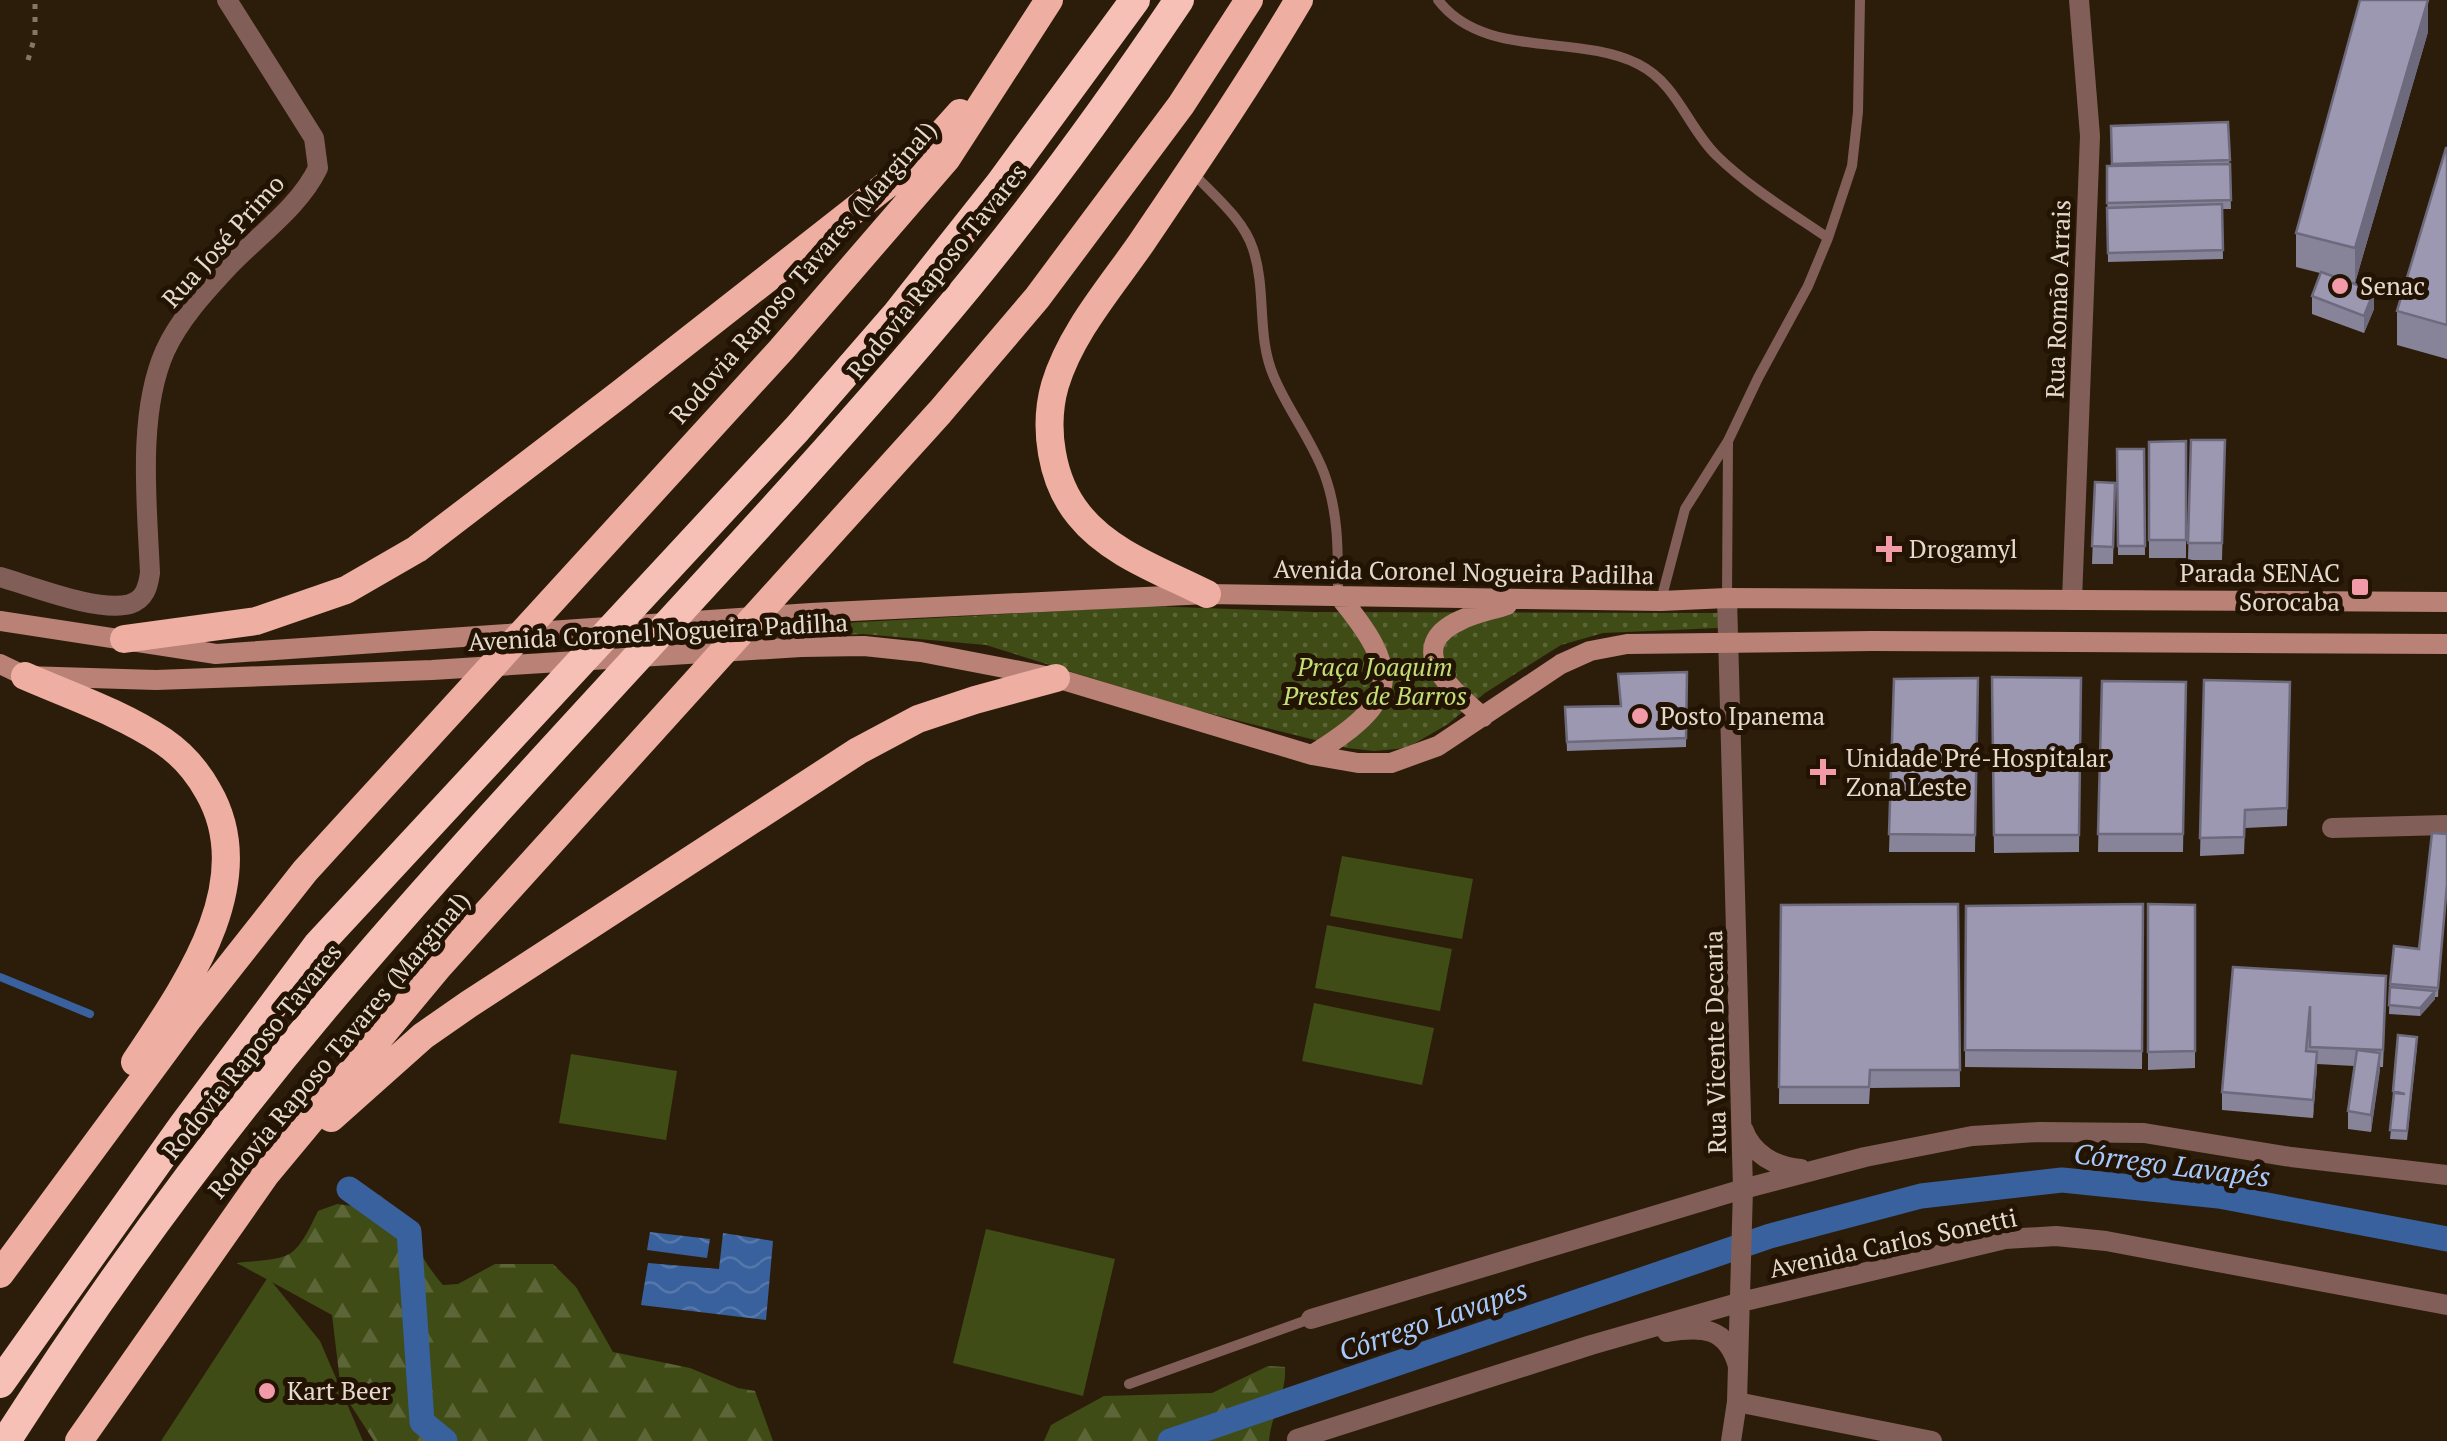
<svg xmlns="http://www.w3.org/2000/svg" width="2447" height="1441" viewBox="0 0 2447 1441" font-family="'PT Serif',serif">
  <style>
    .forest { fill: url(#forest-firs) }
    .park { fill: url(#park-dots) }
    .pitch { fill: #3f4c16 }
    .water { fill: url(#water-waves) }
    .lines { fill: none; stroke-linecap: round; stroke-linejoin: round }
    .stream { stroke: #38619e; stroke-width: 8 }
    .canal { stroke: #38619e; stroke-width: 25 }
    .path { stroke: #857768; stroke-width: 5; stroke-dasharray: 5 8; stroke-linecap: butt }
    .service { stroke: #825e58; stroke-width: 10 }
    .minor { stroke: #825e58; stroke-width: 20 }
    .tertiary { stroke: #825e58; stroke-width: 20 }
    .secondary { stroke: #ba8177; stroke-width: 20 }
    .trunk { stroke: #eeaea2; stroke-width: 28 }
    .motorway { stroke: #f7c0b6; stroke-width: 30 }
    .wall { fill: #878399 }
    .shaded-wall { fill: #6e6a7d }
    .building { fill: #9d98b2; stroke: #6e6a7d; stroke-width: 2.5 }
    .poi-dot { fill: #f39aa9; stroke: #221303; stroke-width: 4 }
    .labels { text-anchor: middle; stroke-width: 10; stroke-linejoin: round; paint-order: stroke }
    .street-label { font-size: 25px; fill: #e5dacf; stroke: #221303 }
    .poi-label { font-size: 25px; fill: #e5dacf; stroke: #221303; text-anchor: start }
    .park-label { font-size: 25px; font-style: italic; fill: #c2e075; stroke: #221303 }
    .water-label { font-size: 28px; font-style: italic; fill: #a6cafe; stroke: #221303 }
  </style>
  <defs>
    <pattern id="forest-firs" width="22" height="20" patternUnits="userSpaceOnUse" patternTransform="scale(2.5)"><rect width="22" height="20" fill="#3f4c16"/><path d="M5 1l3.5 6h-7zM16 11l3.5 6h-7z" fill="#5b6537"/></pattern>
    <pattern id="park-dots" width="8" height="8" patternUnits="userSpaceOnUse" patternTransform="scale(2.5)"><rect width="8" height="8" fill="#3f4c16"/><path d="M2 2h.1M6 6h.1" fill="none" stroke="#5b6537" stroke-width="1.8" stroke-linecap="round"/></pattern>
    <pattern id="water-waves" width="16" height="10" patternUnits="userSpaceOnUse" patternTransform="scale(2.5)"><rect width="16" height="10" fill="#38619e"/><path d="M0 5q4-4 8 0t8 0" fill="none" stroke="#57a"/></pattern>
  </defs>
  <rect width="100%" height="100%" fill="#2c1d0a"/>
  <path class="forest" d="M380 1195C407 1221 418 1257 443 1285L458 1284 495 1264H553L576 1287 613 1352 690 1368 738 1388 755 1391 773 1441H374L341 1390 332 1315 237 1263C292 1257 293 1263 318 1211L337 1204 369 1208Z
    M1268 1366 1285 1367C1287 1393 1271 1414 1269 1441H1044L1051 1425 1104 1396 1212 1393Z"/>
  <path class="park" d="M1149 606 1314 612 1718 613V628L1603 633 1561 645 1485 693 1448 724 1407 748 1374 751 1347 748 1184 707 986 645 863 634 765 639 772 627Z"/>
  <path class="pitch" d="M1342 856 1473 879 1462 939 1330 916Z
    M1327 925 1452 949 1440 1011 1315 988Z
    M1314 1003 1434 1028 1422 1085 1302 1061Z
    M571 1054 677 1071 666 1140 559 1123Z
    M986 1229 1115 1259 1083 1396 953 1363Z
    M268 1277 320 1341 363 1441H161Z"/>
  <path class="water" d="M650 1232 710 1239 707 1258 647 1250Z
    M723 1233 773 1241 766 1320 641 1305 648 1263 719 1269Z"/>
  <g class="lines">
    <path class="stream" d="M0 977 90 1014"/>
    <path class="canal" d="M349 1189 409 1232 422 1422 445 1441
      M1170 1441 1770 1236 1921 1196 2062 1180 2219 1196 2447 1239"/>
    <path class="path" d="M28 60 35 36V0"/>
    <path class="service" d="M1438 0C1484 60 1576 33 1638 64 1678 84 1687 127 1717 156 1750 188 1790 212 1828 238
      M1191 171C1212 194 1243 218 1253 249 1267 291 1256 336 1274 377 1288 410 1311 439 1324 473 1339 513 1338 553 1338 595
      M1727 598 1728 442
      M1661 600 1685 509 1728 441 1758 378 1808 286 1828 238 1852 166 1858 112 1860 0
      M1129 1384 1310 1319"/>
    <path class="minor" d="M0 577C32 586 99 613 130 604 145 599 148 587 150 573 147 505 137 414 165 351 180 318 206 291 230 265 259 235 300 206 318 168L314 138 227 0
      M2072 600 2090 136 2079 0
      M2332 828 2447 825
      M1311 1319 1743 1189
      M1667 1332C1702 1326 1727 1327 1738 1366
      M1737 1402 1932 1441
      M1297 1439 1591 1345 1741 1302"/>
    <path class="tertiary" d="M1727 598 1743 1189 1737 1402 1731 1441
      M1743 1129C1752 1154 1775 1167 1801 1169
      M1743 1189 1865 1157 1972 1136 2039 1132 2144 1133 2291 1157 2447 1175
      M1741 1302 2005 1239 2056 1236 2106 1241 2447 1305"/>
    <path class="secondary" d="M0 621 216 654 811 613 1207 594 1661 601 1727 598 2447 602
      M0 664 25 676 156 680 432 670 801 647 864 646 921 652 1056 678 1312 755 1358 763H1391L1438 746 1561 664 1590 651 1627 644 1872 641 2447 644
      M1483 717C1454 693 1400 647 1461 620 1475 613 1492 610 1507 605
      M1312 755C1400 701 1403 673 1338 595"/>
    <path class="trunk" d="M1207 594C1164 572 1110 554 1079 515 1051 481 1043 427 1055 385 1071 332 1111 287 1142 242 1196 162 1250 83 1299 0
      M124 639 256 621 346 590 417 549 620 394 917 161 960 113
      M25 676C71 696 121 713 163 741 182 754 197 771 208 791 261 882 185 987 135 1062
      M331 1118 423 1036 469 1004 858 751 918 719 975 700 1056 678
      M0 1274 189 1018 305 871 781 350 947 158 1049 0
      M79 1441 266 1174 439 966 940 412 1037 298 1181 105 1249 0"/>
    <path class="motorway" d="M0 1383 183 1126 318 945 797 429 897 314 1000 184 1135 0
      M6 1441C110 1278 225 1122 351 976 539 756 744 550 932 329 1021 225 1103 113 1179 0"/>
  </g>
  <path class="wall" d="M2428 32 2355 283 2337 278 2374 309 2364 333 2312 314V296L2320 273 2296 267V233Z
    M2228 122 2231 209H2222L2223 259 2108 262 2107 166H2112L2111 126Z
    M2447 148V359L2397 345V311Z
    M2191 440H2225L2222 560H2188Z
    M2186 441V558H2149V442Z
    M2117 449H2144L2145 555H2118Z
    M2095 482 2115 483 2113 564H2092Z
    M1687 672 1686 747 1567 751 1565 707 1620 706Z
    M1992 677 2081 678 2079 852 1994 853Z
    M1978 678 1975 852H1889L1894 679Z
    M2204 680 2290 682 2287 826 2245 828 2244 854 2200 856Z
    M2102 681 2186 682 2183 852H2098Z
    M2447 834 2438 997H2435V999L2420 1016 2389 1014 2390 984 2419 949Z
    M1958 904 1960 1087 1870 1088 1869 1104H1779L1781 905Z
    M2143 904 2142 1069 1965 1067 1966 906Z
    M2148 904 2195 905V1068L2148 1070Z
    M2233 967 2386 993 2383 1067H2380L2371 1132 2348 1129V1111L2354 1066 2317 1064 2313 1118 2222 1110V1092Z
    M2417 1046 2407 1140 2390 1139 2394 1100 2393 1091Z"/>
  <path class="shaded-wall" d="M2428 0V32L2355 283V248Z
    M2374 291V309L2364 333V316Z
    M2435 991V999L2420 1016V1008Z
    M2317 1052V1069L2313 1118V1100Z
    M2380 1053V1071L2371 1132V1115Z"/>
  <path class="building" d="M2360 0H2428L2355 248 2296 233Z
    M2228 122 2230 160 2112 164 2111 126Z
    M2446 148H2447V325L2397 311Z
    M2230 164 2231 200 2107 203V166Z
    M2222 204 2223 250 2108 253 2107 208Z
    M2321 272 2374 291 2364 316 2312 296Z
    M2191 440H2225L2222 543H2188Z
    M2186 441V540H2149V442Z
    M2117 449H2144L2145 546H2118Z
    M2095 482 2115 483 2113 547 2092 546Z
    M1687 672 1686 738 1567 742 1565 707 1621 706 1618 674Z
    M1992 677 2081 678 2079 835H1994Z
    M1978 678 1975 835 1889 834 1894 679Z
    M2204 680 2290 682 2287 808 2245 810 2244 837 2200 838Z
    M2102 681 2186 682 2183 834H2098Z
    M2432 833 2447 834V884L2438 988 2390 984 2394 946 2419 949Z
    M1958 904 1960 1070H1870L1869 1087H1779L1781 905Z
    M2143 904 2142 1051 1965 1050 1966 906Z
    M2148 904 2195 905V1051L2148 1052Z
    M2233 967 2386 976 2383 1050 2310 1047V1006L2306 1051 2317 1052 2313 1100 2222 1092Z
    M2390 987 2435 991 2420 1008 2389 1005Z
    M2398 1035 2417 1037 2407 1131 2390 1130 2394 1093 2405 1094 2393 1091Z
    M2357 1050 2380 1053 2371 1115 2348 1111Z"/>
  <g class="poi-dot">
    <circle cx="2340" cy="286" r="10"/>
    <path d="M1884 534h10v10h10v10h-10v10h-10v-10h-10v-10h10z"/>
    <rect x="2350" y="577" width="20" height="20" rx="5"/>
    <circle cx="1640" cy="716" r="10"/>
    <path d="M1818 757h10v10h10v10h-10v10h-10v-10h-10v-10h10z"/>
    <circle cx="267" cy="1391" r="10"/>
  </g>
  <g class="labels">
    <g class="street-label">
      <text transform="translate(223 241) rotate(-48)" y="9">Rua José Primo</text>
      <text transform="translate(937 271) rotate(-51)" y="9">Rodovia Raposo Tavares</text>
      <text transform="translate(803 272) rotate(-49)" y="9">Rodovia Raposo Tavares (Marginal)</text>
      <text transform="translate(2058 299) rotate(-88)" y="9">Rua Romão Arrais</text>
      <text transform="translate(1464 572) rotate(1)" y="9">Avenida Coronel Nogueira Padilha</text>
      <text transform="translate(658 632) rotate(-3)" y="9">Avenida Coronel Nogueira Padilha</text>
      <text transform="translate(1715 1042) rotate(-91)" y="9">Rua Vicente Decaria</text>
      <text transform="translate(339 1045) rotate(-50)" y="9">Rodovia Raposo Tavares (Marginal)</text>
      <text transform="translate(252 1051) rotate(-51)" y="9">Rodovia Raposo Tavares</text>
      <text transform="translate(1893 1243) rotate(-12)" y="9">Avenida Carlos Sonetti</text>
    </g>
    <g class="poi-label">
      <text x="2360" y="295">Senac</text>
      <text x="1909" y="558">Drogamyl</text>
      <text x="2340" y="582" text-anchor="end">Parada SENAC<tspan x="2340" dy="29">Sorocaba</tspan></text>
      <text x="1660" y="725">Posto Ipanema</text>
      <text x="1846" y="767">Unidade Pré-Hospitalar<tspan x="1846" dy="29">Zona Leste</tspan></text>
      <text x="287" y="1400">Kart Beer</text>
    </g>
    <g class="park-label">
      <text x="1375" y="676">Praça Joaquim<tspan x="1375" dy="29">Prestes de Barros</tspan></text>
    </g>
    <g class="water-label">
      <text transform="translate(2172 1165) rotate(7)" y="10">Córrego Lavapés</text>
      <text transform="translate(1433 1320) rotate(-19)" y="10">Córrego Lavapes</text>
    </g>
  </g>
</svg>
